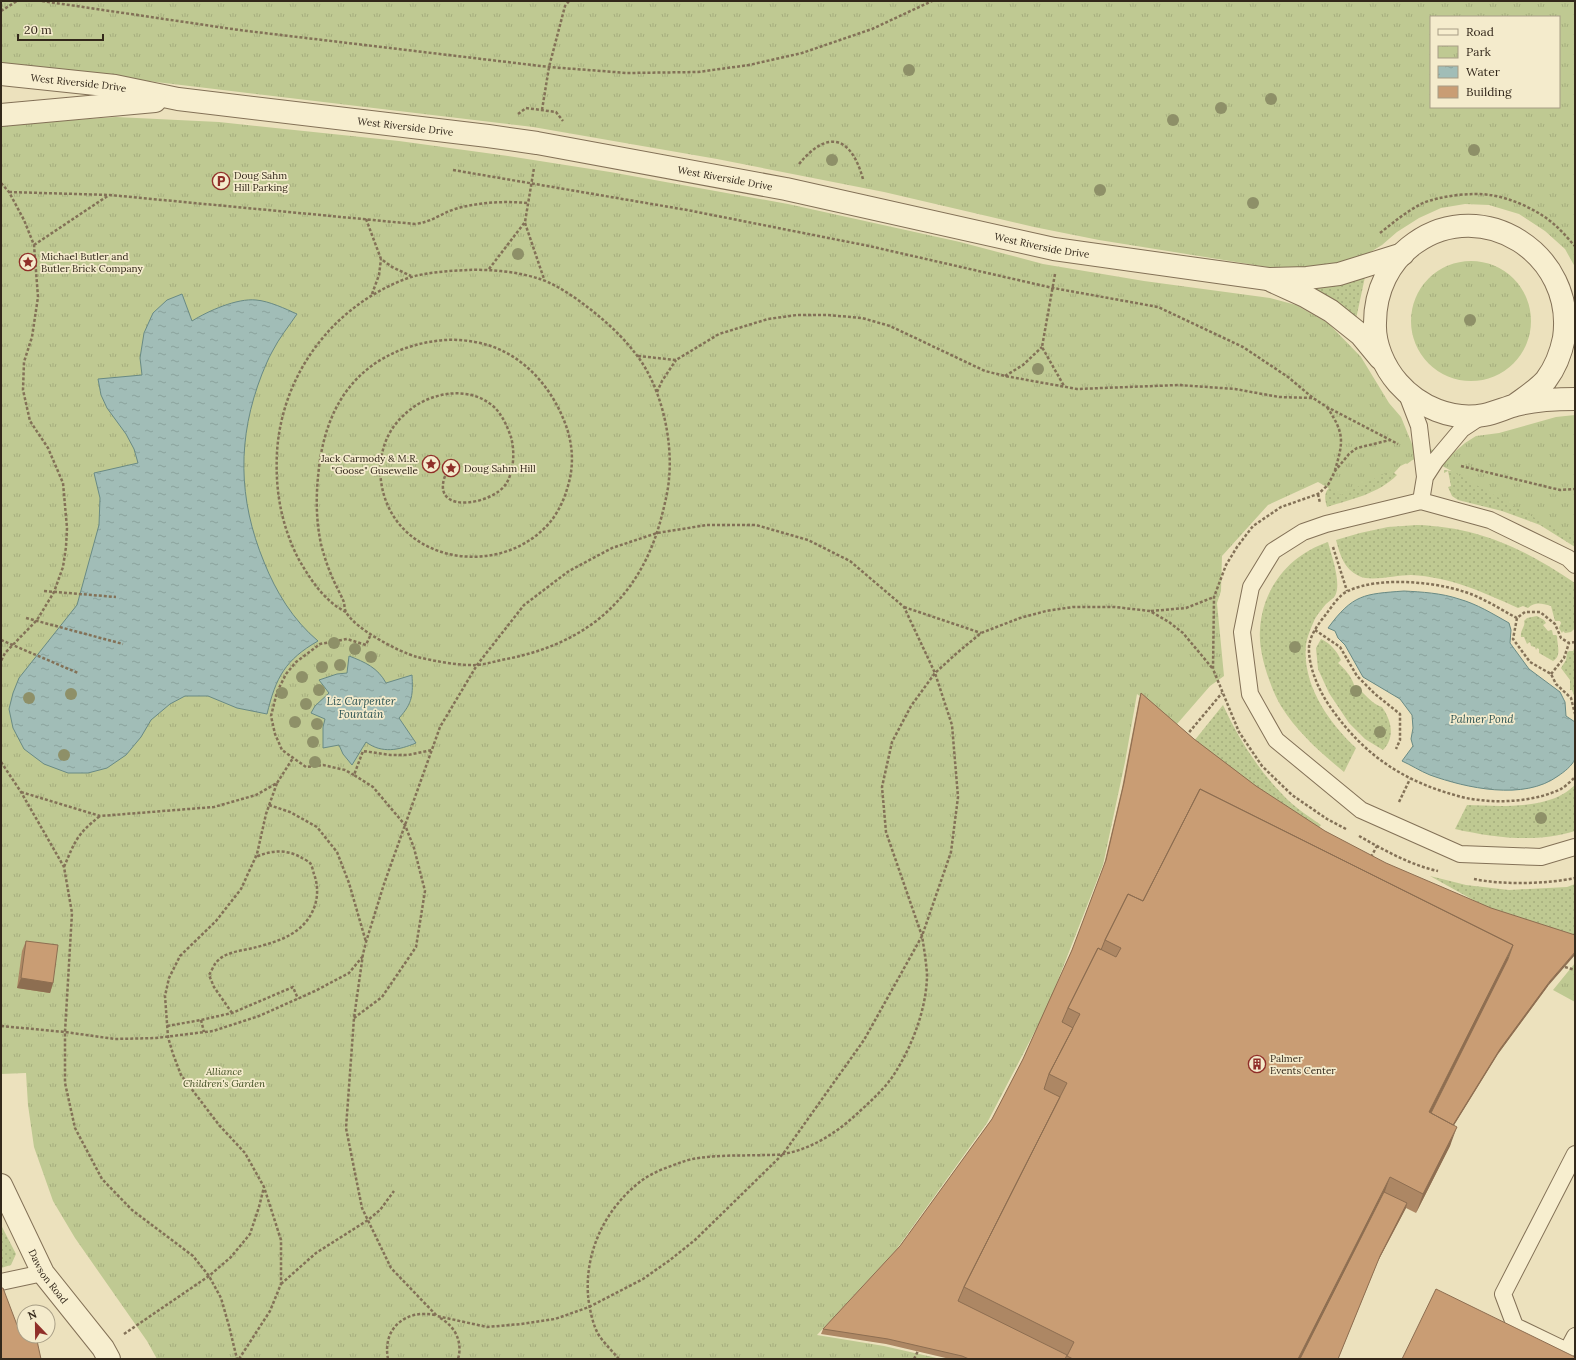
<svg xmlns="http://www.w3.org/2000/svg" width="1576" height="1360" viewBox="0 0 1576 1360" font-family="Lora,serif">
  <style>
    .grass { fill: url(#grass-dots) }
    .park { fill: url(#park-tufts); fill-rule: evenodd }
    .water { fill: url(#water-ripples); stroke: #698a84 }
    .lines { fill: none; stroke-linecap: round; stroke-linejoin: round }
    .service-casing { stroke: #837157; stroke-width: 18 }
    .minor-casing { stroke: #837157; stroke-width: 24 }
    .tertiary-casing { stroke: #837157; stroke-width: 24 }
    .path { stroke: #837157; stroke-width: 2.5; stroke-dasharray: 3 2; stroke-linecap: butt }
    .service { stroke: #f7eecf; stroke-width: 16 }
    .minor { stroke: #f7eecf; stroke-width: 22 }
    .tertiary { stroke: #f7eecf; stroke-width: 22 }
    .tree { fill: #8e9068 }
    .wall { fill: #ad8764 }
    .shaded-wall { fill: #8d6e51 }
    .building { fill: #c99d74; stroke: #8d6e51 }
    .labels { text-anchor: middle; stroke-width: 3.5; stroke-linejoin: round; paint-order: stroke }
    .street-label { font-size: 10px; fill: #33281b; stroke: #f4ebcc }
    .poi-label { font-size: 10px; fill: #33281b; stroke: #f4ebcc; text-anchor: start }
    .park-label { font-size: 10px; font-style: italic; fill: #414e22; stroke: #f4ebcc }
    .water-label { font-size: 11px; font-style: italic; fill: #2b5252; stroke: #f4ebcc }
  </style>
  <defs>
    <pattern id="grass-dots" width="8" height="8" patternUnits="userSpaceOnUse"><rect width="8" height="8" fill="#bfc992"/><path d="M2 2h.1M6 6h.1" fill="none" stroke="#a5ad7d" stroke-width="1.8" stroke-linecap="round"/></pattern>
    <pattern id="park-tufts" width="24" height="20" patternUnits="userSpaceOnUse"><rect width="24" height="20" fill="#bfc992"/><path d="M3 7l-1-3M5 7V3M7 7l1-3M15 17l-1-3M17 17v-4M19 17l1-3" fill="none" stroke="#a5ad7d"/></pattern>
    <pattern id="water-ripples" width="26" height="14" patternUnits="userSpaceOnUse"><rect width="26" height="14" fill="#a1bdb7"/><path d="M2 4q2-2 4 0t4 0M15 11q2-2 4 0t4 0" fill="none" stroke="#8ba29d"/></pattern>
  </defs>
  <rect width="100%" height="100%" fill="#ece1bd"/>
  <path class="grass" d="M1365 277 1356 319 1305 285Z
    M1378 448 1388 450 1411 461 1407 464 1404 462 1394 473 1397 475C1378 494 1352 499 1327 507 1322 490 1328 491 1337 478 1340 473 1343 467 1347 462 1355 454 1367 451 1378 448Z
    M1444 470 1459 472 1575 500V547L1540 525 1502 511 1458 500 1452 496 1448 487 1451 486 1448 471 1444 473Z
    M1417 525C1480 527 1524 549 1575 583V628L1571 632 1565 633 1563 631 1562 633 1559 628 1561 623 1560 621H1555L1551 606C1542 604 1536 601 1528 608L1523 606 1518 608C1483 592 1450 577 1411 575 1396 575 1371 582 1359 576 1344 569 1340 555 1336 540L1360 533 1388 527Z
    M1328 542C1331 555 1342 582 1335 596 1333 599 1329 601 1326 604 1322 609 1316 616 1314 621 1311 628 1307 637 1306 645 1302 684 1328 722 1356 748L1344 772C1321 753 1297 732 1281 706 1270 687 1258 652 1260 630 1262 589 1289 555 1328 542Z
    M1537 616 1544 620 1546 623 1543 625 1548 631 1552 630 1553 635H1556L1557 636C1557 645 1562 656 1553 661L1539 653V649L1537 648 1536 650 1535 647 1531 646 1530 642 1527 644 1524 637H1521C1520 630 1526 626 1524 621L1527 618Z
    M1321 639C1330 643 1337 651 1341 660L1338 663C1344 668 1352 677 1354 685 1364 692 1371 704 1382 707 1392 721 1395 738 1383 750L1365 739 1349 723 1329 693 1318 669 1316 648Z
    M1575 646V698L1572 690H1570V680L1561 668 1566 660 1567 653 1569 651H1573Z
    M1223 705C1238 738 1257 768 1282 794 1293 806 1308 816 1321 825L1318 829 1299 818 1194 741Z
    M1575 785V831C1536 843 1495 838 1455 829L1467 805C1495 806 1538 809 1563 794 1567 792 1571 788 1575 785Z
    M1430 876 1466 885 1509 890 1567 887 1575 884V938L1493 911Z
    M1 1225 16 1254 11 1265 1 1268Z"/>
  <path class="park" d="M1 1H1575V267L1565 249 1545 231 1519 214 1489 205 1465 204 1441 208 1419 218 1397 232 1382 245 1367 254 1335 268H1274L1099 240 1034 227 884 192 717 159 533 127 148 81 1 66ZM1431 17H1559V107H1431Z
    M116 117 219 122 399 141 508 156 610 172 788 204 960 242 1043 264 1144 281 1270 298 1296 305 1328 323 1361 357 1389 403 1401 417 1412 444 1451 455 1465 443 1476 436 1499 433 1556 417 1575 415V537L1533 517 1423 455 1341 495 1318 482 1268 505 1222 556 1221 591 1217 603 1224 676 1210 686 1177 724 1137 694 1125 762 1103 865 1047 1008 987 1123 896 1250 817 1335 884 1346 941 1359H157L147 1341 75 1238 53 1201 34 1147 28 1105 26 1073 1 1074V125Z
    M1411 321a60 60 0 1 1 120 0a60 60 0 1 1-120 0Z
    M1575 963V1002L1553 990Z"/>
  <path class="water" d="M182 294 192 321C208 311 237 298 256 300 269 301 286 309 297 314 289 326 279 338 272 352 268 359 265 367 262 374 237 438 238 499 264 562 276 592 293 620 318 641 285 660 276 677 267 714L237 708 208 696H185L170 704 151 720 141 737 126 755 107 768 88 773H68L44 764 24 749 13 728 9 709 13 693 19 678 77 605 99 525 100 498 94 473 138 463 134 449 126 434 107 408 101 395 98 379 142 375 140 358 144 333 153 313 167 300Z
    M1404 591C1422 592 1441 593 1459 599 1477 604 1493 614 1509 623L1511 630 1510 643 1529 669 1560 692 1565 702 1566 716 1575 722C1575 731 1576 751 1575 759 1572 766 1564 772 1558 776 1524 801 1466 788 1430 775 1420 771 1411 765 1402 761L1413 746 1411 739 1413 728 1412 715 1400 699 1363 677 1345 645 1338 638 1335 631 1328 628C1353 594 1364 594 1404 591Z
    M349 656C365 662 378 668 386 683L412 675C413 694 413 703 399 718L416 743C399 750 382 754 366 742L352 765 343 754 339 745 323 748V727L325 719 311 713 315 706 329 693 319 680 337 674 347 673Z"/>
  <g class="lines">
    <defs>
      <path id="service" d="M1406 392 1419 426 1425 477
        M1421 501 1425 477 1436 460 1462 429 1483 415
        M1575 565 1568 558 1490 520 1421 501 1326 524 1303 532 1273 551 1251 587 1242 632 1250 694 1276 740 1361 810 1460 854 1541 857 1575 847
        M1575 1154 1503 1294 1515 1326 1567 1351 1575 1336
        M1 1282 43 1273"/>
      <g id="minor">
        <path id="s1" d="M1 1185 43 1273 103 1348 109 1359"/>
      </g>
      <g id="tertiary">
        <path id="s2" d="M1 74 115 86 178 99 488 136 537 143 786 189 1054 249 1268 279 1307 278 1339 274 1403 254"/>
        <path d="M1 115 155 101"/>
        <path d="M1272 281 1305 296 1331 311 1361 335 1380 358"/>
        <path d="M1515 405C1526 397 1537 390 1546 380 1555 368 1561 353 1564 338 1576 254 1483 195 1415 243 1389 261 1375 291 1375 323 1374 344 1384 367 1398 383 1419 407 1452 421 1484 415 1495 413 1505 408 1516 405 1534 400 1556 399 1575 399"/>
      </g>
    </defs>
    <use href="#service" class="service-casing"/>
    <use href="#minor" class="minor-casing"/>
    <use href="#tertiary" class="tertiary-casing"/>
    <path class="path" d="M42 1 239 30 549 67 627 73 698 72 749 65 802 53 872 29 932 1
      M1 11 17 1
      M542 110 549 67 565 6 569 1
      M518 114 526 108 556 112 563 121
      M799 164C828 129 851 136 863 179
      M453 170 687 210 869 246 1053 288 1158 307 1243 347 1288 377 1313 398 1327 407 1398 444
      M1 183 9 192 24 220 34 245 38 297 32 337 24 362 23 390 30 421 48 448 63 483 67 528 66 547 63 567 54 592 37 620 5 653 1 661
      M9 192 110 195 415 224C432 222 440 214 455 209 479 202 504 201 528 203
      M366 219 381 259 392 267 411 276
      M525 223 544 279
      M1380 233C1394 222 1407 211 1423 203 1440 196 1472 192 1490 195 1512 198 1540 211 1556 226 1563 232 1569 240 1575 246
      M34 245 109 195
      M489 269 525 222 534 168
      M1055 274 1042 347 1064 386
      M372 294 379 275 381 259
      M638 356 676 360 719 334 768 319 797 315H828L862 318 890 326 985 371 1005 376 1077 389 1179 385 1235 389 1279 397 1312 398
      M1005 376 1023 365 1042 347
      M657 392 662 381 676 360
      M1327 407C1344 433 1344 440 1335 470
      M1461 466 1560 490 1575 489
      M1318 494 1320 503
      M707 525H756L808 540 850 561 904 607 935 673 952 725 958 797 951 852 922 936 864 1040 783 1154 695 1240 670 1260 643 1279 589 1307 555 1319 521 1324 487 1327 437 1316 391 1268 362 1208 346 1128 354 1018 363 954 366 942 384 884 440 727 477 665 524 605 569 571 612 548 657 533Z
      M1333 547 1347 591
      M44 591 116 597
      M904 607 981 633
      M1151 611 1186 608 1214 597
      M346 612C324 601 310 579 298 558 281 524 275 490 277 452 282 373 334 305 408 278 427 272 448 271 468 270 491 269 519 272 540 279 559 285 586 305 601 318 613 328 626 341 635 353 661 385 673 439 669 479 668 491 665 503 662 515 653 551 637 583 610 609 580 638 541 653 501 660 493 662 486 664 477 665 459 666 435 661 417 657 399 652 355 629 346 612 344 609 345 604 343 600 341 595 335 584 333 579 328 568 324 556 321 544 315 516 316 488 320 460 328 408 353 368 403 349 426 341 450 337 475 342 516 349 547 380 563 418 573 441 575 465 567 489 564 500 558 512 551 521 502 581 392 564 381 481 378 457 385 432 404 415 426 393 467 384 493 406 502 414 507 426 511 437 515 452 514 471 506 484 493 504 434 515 444 479 445 475 448 472 450 469
      M26 618 123 644
      M1517 618C1505 612 1493 604 1480 598 1448 582 1381 575 1348 591 1340 594 1332 606 1327 613 1320 622 1310 634 1309 647 1308 667 1320 693 1331 708 1366 758 1408 784 1466 798 1496 804 1534 802 1561 789 1566 786 1571 781 1575 777
      M1315 630 1340 647 1357 676 1375 694 1400 714V740L1396 749
      M1 640 78 673
      M1575 642 1569 643 1561 638 1555 624 1540 612H1525L1517 618 1513 639 1530 662 1551 674 1556 684 1571 698 1575 714
      M1551 674 1564 658 1569 643
      M1186 736 1222 693
      M1 762 21 792 64 867 72 913 65 1032V1083L75 1128 102 1179 132 1210 193 1256 209 1276 221 1298 229 1326 237 1359
      M354 775 345 770 323 765 306 767 282 750 275 734 271 716 277 692 286 674 296 662 320 644 347 639 366 645 371 634
      M21 792 100 816 214 807 256 795 277 783 293 758
      M1399 802 1410 779
      M269 805 290 812 317 827 337 852 349 883 366 942
      M1346 829 1327 819 1292 795 1262 766 1239 732 1213 669 1214 597 1226 565 1237 547 1253 526 1281 507 1318 494 1328 485 1335 471 1349 454 1357 448 1390 440
      M1359 836C1384 850 1410 865 1438 871
      M1371 857 1377 846
      M64 867C75 841 77 834 100 816
      M1474 879C1502 885 1547 884 1575 878
      M1565 967 1575 970
      M232 1013 214 987 209 975C211 972 213 967 215 964 224 951 243 951 257 947 272 943 289 938 301 927 316 913 321 893 314 874 313 871 312 865 310 863 308 861 304 859 302 858 287 849 271 850 256 857
      M354 1018 382 997 416 947 425 891 414 848 405 825 373 787 354 775 363 751 390 755H408L432 750
      M201 1020 204 1032
      M1 1026 65 1032 115 1039 156 1038 213 1031 259 1016 315 991 349 973 363 956
      M167 1026 201 1020 232 1013 293 987 298 999
      M281 1284 316 1253 368 1220 380 1210 394 1191
      M440 1318C455 1326 463 1342 458 1359
      M124 1334 209 1276 231 1257 250 1234 259 1207 264 1187
      M239 1359 270 1311 281 1284V1240L264 1187 245 1153 219 1125 181 1075 173 1054 168 1037 165 996 169 978 180 956 216 921 241 889 257 854 266 814 277 783
      M388 1359C382 1328 406 1309 435 1315
      M619 1359C613 1352 606 1345 600 1337 593 1327 589 1307 588 1295 585 1250 606 1208 641 1181 653 1172 668 1167 682 1162 704 1154 740 1156 764 1155 770 1155 777 1155 783 1154 813 1149 839 1131 860 1111 872 1100 884 1089 893 1076 912 1047 927 1008 927 974 926 961 924 948 922 936L886 832 882 787 892 742 911 706 935 673 957 653 981 633 1020 618 1046 611 1073 607H1115L1150 611 1169 622 1183 633 1213 669
      M914 1359 919 1349"/>
    <use href="#service" class="service"/>
    <use href="#minor" class="minor"/>
    <use href="#tertiary" class="tertiary"/>
  </g>
  <g class="tree">
    <circle cx="909" cy="70" r="6"/>
    <circle cx="1271" cy="99" r="6"/>
    <circle cx="1221" cy="108" r="6"/>
    <circle cx="1173" cy="120" r="6"/>
    <circle cx="1474" cy="150" r="6"/>
    <circle cx="832" cy="160" r="6"/>
    <circle cx="1100" cy="190" r="6"/>
    <circle cx="1253" cy="203" r="6"/>
    <circle cx="518" cy="254" r="6"/>
    <circle cx="1470" cy="320" r="6"/>
    <circle cx="1038" cy="369" r="6"/>
    <circle cx="334" cy="643" r="6"/>
    <circle cx="1295" cy="647" r="6"/>
    <circle cx="355" cy="649" r="6"/>
    <circle cx="371" cy="657" r="6"/>
    <circle cx="340" cy="665" r="6"/>
    <circle cx="322" cy="667" r="6"/>
    <circle cx="302" cy="677" r="6"/>
    <circle cx="319" cy="690" r="6"/>
    <circle cx="1356" cy="691" r="6"/>
    <circle cx="282" cy="693" r="6"/>
    <circle cx="71" cy="694" r="6"/>
    <circle cx="29" cy="698" r="6"/>
    <circle cx="306" cy="704" r="6"/>
    <circle cx="295" cy="722" r="6"/>
    <circle cx="317" cy="724" r="6"/>
    <circle cx="1380" cy="732" r="6"/>
    <circle cx="313" cy="742" r="6"/>
    <circle cx="64" cy="755" r="6"/>
    <circle cx="315" cy="762" r="6"/>
    <circle cx="1541" cy="818" r="6"/>
  </g>
  <path class="wall" d="M1141 693 1194 739 1256 786 1548 986 1498 1054 1454 1125 1450 1146 1416 1213 1406 1208 1378 1261 1338 1359H950L886 1344 821 1334 823 1329 900 1246 992 1119 1023 1059 1072 950 1104 865 1122 788 1139 699Z
    M26 941 53 983 50 993 17 988 22 951Z"/>
  <path class="shaded-wall" d="M1513 945 1506 964 1424 1127 1429 1112Z
    M1575 952V955L1548 986 1498 1054 1443 1143 1445 1138 1500 1049 1550 981Z
    M21 978 53 983 50 993 17 988Z
    M1457 1127 1450 1146 1416 1213 1423 1194Z
    M1390 1177 1383 1197 1301 1359H1298Z
    M1407 1203 1406 1208 1378 1261 1380 1256Z"/>
  <path class="building" d="M1141 693 1194 739 1256 786 1325 831 1386 863 1491 908 1575 935V952L1550 981 1500 1049 1453 1125 1431 1113 1508 959 1513 945 1200 789 1143 901 1128 894 1105 940 1101 950 1098 948 1068 1008 1062 1022 1073 1028 1049 1074 1044 1089 1060 1097 964 1287 958 1301 1067 1355 1065 1359H969L962 1356 888 1339 823 1329 900 1246 992 1119 1023 1059 1072 950 1106 860 1124 783Z
    M1200 789 1513 945 1429 1112 1457 1127 1423 1194 1390 1177 1298 1359H1073L1067 1356 1074 1342 964 1287 1067 1083 1049 1074 1080 1014 1068 1008 1098 948 1116 957 1121 948 1105 940 1128 894 1143 901Z
    M26 941 58 945 53 983 21 978Z
    M1384 1192 1407 1203 1380 1256 1338 1359H1300Z
    M1 1288H3L17 1325 24 1324V1336H36L41 1359H1Z
    M1436 1289 1575 1357V1359H1402Z"/>
  <defs>
    <symbol id="parking-ring" viewBox="-11 -11 22 22"><circle r="9.5" fill="#f4ebcc" stroke="#902f29" stroke-width="1.5"/><path d="M-3.5-5.5H1a3.5 3.5 0 0 1 0 7H-1V5.5H-3.5ZM-1-3.4V-.6H.8a1.4 1.4 0 0 0 0-2.8Z" fill="#902f29"/></symbol>
    <symbol id="sight-ring" viewBox="-11 -11 22 22"><circle r="9.5" fill="#f4ebcc" stroke="#902f29" stroke-width="1.5"/><path d="M0-6L1.8-2.2L6-1.7L2.9 1.2L3.7 5.4L0 3.3L-3.7 5.4L-2.9 1.2L-6-1.7L-1.8-2.2Z" fill="#902f29"/></symbol>
    <symbol id="building-ring" viewBox="-11 -11 22 22"><circle r="9.5" fill="#f4ebcc" stroke="#902f29" stroke-width="1.5"/><path d="M-4-6H4V6H1V3H-1V6H-4ZM-2.5-4.3h1.7v1.8h-1.7ZM.8-4.3h1.7v1.8H.8ZM-2.5-1h1.7V.8h-1.7ZM.8-1h1.7V.8H.8Z" fill="#902f29"/></symbol>
  </defs>
  <g fill-rule="evenodd">
    <use href="#parking-ring" x="211" y="171" width="20" height="20"/>
    <use href="#sight-ring" x="18" y="252" width="20" height="20"/>
    <use href="#sight-ring" x="421" y="454" width="20" height="20"/>
    <use href="#sight-ring" x="441" y="458" width="20" height="20"/>
    <use href="#building-ring" x="1247" y="1054" width="20" height="20"/>
  </g>
  <g class="labels">
    <g class="street-label">
      <text dy="4" stroke="none"><textPath href="#s2" startOffset="78">West Riverside Drive</textPath></text>
      <text dy="4" stroke="none"><textPath href="#s2" startOffset="408">West Riverside Drive</textPath></text>
      <text dy="4" stroke="none"><textPath href="#s2" startOffset="732">West Riverside Drive</textPath></text>
      <text dy="4" stroke="none"><textPath href="#s2" startOffset="1056">West Riverside Drive</textPath></text>
      <text dy="4" stroke="none"><textPath href="#s1" startOffset="103">Dawson Road</textPath></text>
    </g>
    <g class="poi-label">
      <text x="234" y="179">Doug Sahm<tspan x="234" dy="12">Hill Parking</tspan></text>
      <text x="41" y="260">Michael Butler and<tspan x="41" dy="12">Butler Brick Company</tspan></text>
      <text x="418" y="462" text-anchor="end">Jack Carmody &amp; M.R.<tspan x="418" dy="12">"Goose" Gusewelle</tspan></text>
      <text x="464" y="472">Doug Sahm Hill</text>
      <text x="1270" y="1062">Palmer<tspan x="1270" dy="12">Events Center</tspan></text>
    </g>
    <g class="park-label">
      <text x="224" y="1075">Alliance<tspan x="224" dy="12">Children's Garden</tspan></text>
    </g>
    <g class="water-label">
      <text x="361" y="705">Liz Carpenter<tspan x="361" dy="13">Fountain</tspan></text>
      <text x="1482" y="723">Palmer Pond</text>
    </g>
  </g>
  <rect width="1576" height="1360" fill="none" stroke="#33281b" stroke-width="4"/>
  <rect x="1430" y="16" width="130" height="92" fill="#f4ebcc" stroke="#a79d85"/>
  <rect x="1438" y="29" width="20" height="6" fill="#f7eecf" stroke="#a79d85"/>
  <text x="1466" y="36" font-size="12" fill="#33281b">Road</text>
  <rect x="1438" y="46" width="20" height="12" fill="url(#park-tufts)" stroke="#a79d85"/>
  <text x="1466" y="56" font-size="12" fill="#33281b">Park</text>
  <rect x="1438" y="66" width="20" height="12" fill="url(#water-ripples)" stroke="#a79d85"/>
  <text x="1466" y="76" font-size="12" fill="#33281b">Water</text>
  <rect x="1438" y="86" width="20" height="12" fill="#c99d74" stroke="#a79d85"/>
  <text x="1466" y="96" font-size="12" fill="#33281b">Building</text>
  <g transform="translate(36 1324) rotate(338)"><circle r="19" fill="#f4ebcc" stroke="#a79d85"/>
  <path d="M0-3L7 15L0 10L-7 15Z" fill="#902f29"/>
  <text y="-6" font-size="11" font-weight="bold" text-anchor="middle" fill="#33281b">N</text>
  </g>
  <path d="M18 34v6h85v-6" fill="none" stroke="#33281b" stroke-width="2"/>
  <text x="24" y="34" font-size="12" fill="#33281b" stroke="#f4ebcc" stroke-width="3" paint-order="stroke">20 m</text>
</svg>
